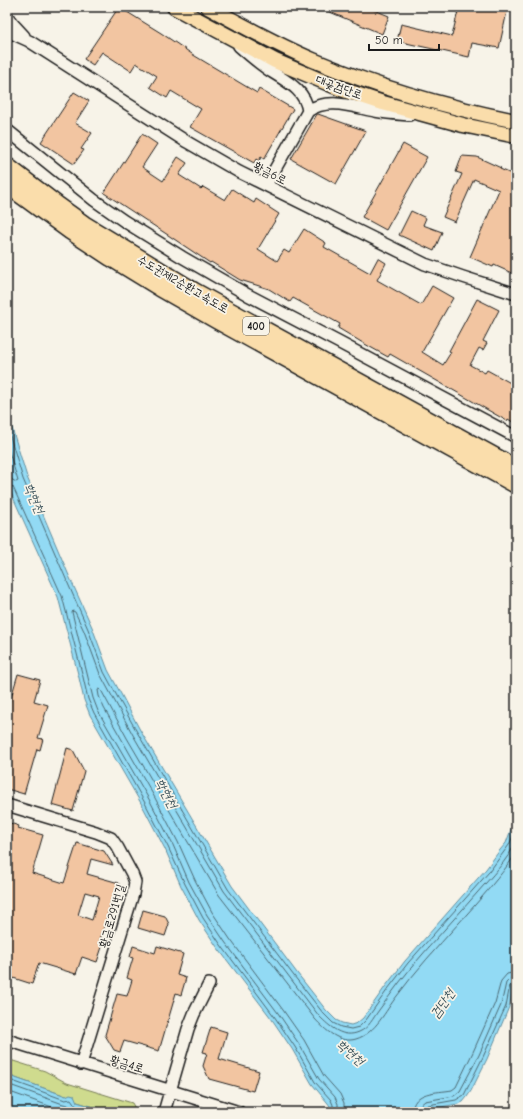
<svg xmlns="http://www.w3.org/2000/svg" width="523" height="1119" viewBox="0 0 523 1119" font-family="'Comic Neue','Poor Story',sans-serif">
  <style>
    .green { fill: #cfdb8e; stroke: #767c55 }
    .water { fill: #92daf4; stroke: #638e9e }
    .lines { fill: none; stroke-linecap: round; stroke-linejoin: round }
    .shore { stroke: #4b6872; stroke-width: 1 }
    .building { fill: #f2c5a1; stroke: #1c1c1c; fill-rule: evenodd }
    .minor-casing { stroke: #1c1c1c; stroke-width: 14 }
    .major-casing { stroke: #1c1c1c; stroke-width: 17 }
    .highway-casing { stroke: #1c1c1c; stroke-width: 19 }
    .minor { stroke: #f7f3e8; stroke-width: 11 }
    .major { stroke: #faddab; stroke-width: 14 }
    .highway { stroke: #faddab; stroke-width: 16 }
    .labels { text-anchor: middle; stroke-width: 3.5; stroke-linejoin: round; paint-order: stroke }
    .shield { fill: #f7f3e8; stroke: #5e5c59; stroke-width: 1 }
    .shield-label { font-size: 11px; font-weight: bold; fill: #1c1c1c }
    .street-label { font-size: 12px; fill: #1c1c1c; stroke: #f7f3e8 }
    .water-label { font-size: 13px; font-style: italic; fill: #3f555d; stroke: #f7f3e8 }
  </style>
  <rect width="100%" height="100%" fill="#f7f3e8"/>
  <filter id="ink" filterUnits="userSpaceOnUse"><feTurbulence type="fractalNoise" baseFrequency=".025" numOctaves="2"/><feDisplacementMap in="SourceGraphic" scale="8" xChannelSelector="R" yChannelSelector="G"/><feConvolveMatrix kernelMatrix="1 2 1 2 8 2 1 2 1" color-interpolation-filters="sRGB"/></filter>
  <g filter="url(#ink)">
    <path class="green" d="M7 1059 45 1071 67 1083 132 1103 137 1112H111L77 1102 66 1096 7 1075Z"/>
    <path class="water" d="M7 412 27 477 70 578 92 627 108 670 121 694 140 730 232 886 297 973 326 1010 336 1020 342 1023 351 1025 357 1023 363 1018 385 987 405 961 486 869 500 850 506 843 509 835 514 821 516 818V977L509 1007 487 1059 471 1091 467 1097 463 1102 458 1104 429 1109 426 1112H329L330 1106 327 1102 312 1084 292 1049 271 1018 217 947 199 920 181 886 165 849 142 805 90 715 84 700 79 678 58 597 7 484Z
      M7 1075 66 1096 70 1094 74 1095 77 1102 111 1112H7Z"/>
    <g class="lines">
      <path class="shore" d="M7 426 23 479 66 579 88 629 104 672 117 696 137 732 228 889 294 976 323 1013 333 1023 341 1027 351 1029 359 1027 366 1020 388 989 408 963 489 872 509 845 513 836 516 826
        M7 445 18 481 16 482 11 479H7
        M7 484 10 485 13 487 62 596 83 677 88 699 94 713 145 803 168 847 185 884 203 918 221 945 274 1016 295 1047 315 1082 331 1100 333 1105V1112
        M7 1079 65 1100 71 1099 76 1106 97 1112
        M7 1084 63 1104 68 1105 72 1110 79 1112
        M7 1091 66 1112
        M338 1112V1104L335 1097 319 1079 299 1044 278 1013 225 942 207 915 189 882 173 845 150 801 98 711 93 698 72 612 73 611 75 612 84 631 100 674 113 698 133 735 224 891 319 1016C330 1027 343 1039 359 1032 369 1028 373 1018 379 1010 386 1001 392 992 399 983 423 952 451 923 477 893 491 877 507 861 516 842
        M344 1112V1103L340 1094 324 1076 304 1040 283 1010 230 939 212 912 195 880 178 842 155 798 104 708 99 696 98 690 100 689 101 690 127 738 219 895 315 1019C325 1030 340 1044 356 1039 376 1033 385 1011 397 996 434 946 480 905 516 854
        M412 1112C413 1090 437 1093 452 1090L456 1087 473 1052 495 1003 501 981 507 974 516 972
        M418 1112 419 1106 425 1101 454 1096 460 1091 479 1055 501 1005 506 983 510 979 516 978
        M423 1112 424 1108 428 1105 456 1100 464 1095 483 1057 506 1006 510 985 513 983H516"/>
    </g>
    <path class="building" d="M119 7 161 33 195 56 257 93 259 89 293 109 264 159 261 157 259 161 256 159 254 163 190 127 201 109 171 91 167 98 150 87 157 76 136 63 131 71 102 52 93 65 84 59Z
      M318 7H367L389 16 382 34Z
      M459 7H508L499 48 472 43 469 57 397 41 401 24 452 36Z
      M74 92 89 101 75 123 92 133 81 149 84 150 74 164 41 142Z
      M317 114H318L366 131 336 184 291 159Z
      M142 134 157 144 142 167 163 181 178 157 187 163 179 175 201 189 203 187 225 200 232 189 254 203 256 199 279 214 258 249 277 261 284 250 289 253 304 229 326 243 324 247 370 273 378 258 386 263 377 280 421 305 432 286 453 298 422 352 443 365 451 352 449 351 477 299 499 310 483 341 487 343 483 350 479 348 470 365 485 373 487 370 516 386V424L508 419 507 421 390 354 388 357 363 343 338 328 340 324 293 298 290 302 269 289 240 280 211 262 210 263 171 237 104 193Z
      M403 144 427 157 386 230 362 217Z
      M462 156 477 157 501 168 500 169 516 176V275L494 265 493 267 470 257 499 190 474 179 455 222 443 217 462 174 456 172Z
      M411 211 426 218 423 225 442 232 434 251 399 235Z
      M18 674 40 680 34 701 48 705 38 738 43 739 40 750 37 749 24 794 7 789V711Z
      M67 748 73 750 84 771 73 811 52 805Z
      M7 822 19 826 18 828 43 835 32 873 64 883 77 843 104 851 113 865 91 859 87 874 119 883 114 900H112L99 943 103 944 97 962 82 957 76 974 39 963 32 984 7 976ZM85 892 99 896 92 920 78 915Z
      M143 910 165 916 169 924 165 936 138 928Z
      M133 946 155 953 157 946 183 954 177 975 186 978 181 995 176 993 159 1051 124 1041 120 1052 114 1050 105 1035 117 994 127 996 132 980 127 978 133 958 130 957Z
      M211 1027 227 1032 219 1059 259 1071 253 1091 209 1079 203 1066 207 1053 203 1052Z"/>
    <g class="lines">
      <defs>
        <path id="minor" d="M7 16 12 23 24 36
          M7 31 29 41 187 142 239 172 425 264 463 277 516 294
          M239 46C248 54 256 61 266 68 283 80 305 88 308 111
          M7 130 94 200 124 221 182 257 248 295 338 342 516 437
          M266 185 308 111C328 97 353 107 375 111 386 113 398 114 409 115
          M7 805 96 832 111 838 118 848 132 874 135 882 133 894 81 1064
          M7 1040 239 1112
          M164 1112 188 1029 194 1014 209 984"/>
        <path id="major" d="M174 7 275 61 341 89 383 103 463 125 516 136
          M208 7C242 25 277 45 313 60 379 88 446 107 516 121"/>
        <path id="highway" d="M7 166 59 206 84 224 196 292 516 468
          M7 185 70 231 111 258 160 288 216 320 516 485"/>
      </defs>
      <use href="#minor" class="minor-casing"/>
      <use href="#major" class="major-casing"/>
      <use href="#highway" class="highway-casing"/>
      <use href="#minor" class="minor"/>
      <use href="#major" class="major"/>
      <use href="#highway" class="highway"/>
    </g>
  </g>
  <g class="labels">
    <rect class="shield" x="243" y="317" width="26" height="18" rx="3"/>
    <g class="shield-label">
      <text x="256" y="330">400</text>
    </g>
    <g class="street-label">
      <text transform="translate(339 87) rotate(20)" y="4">대곶검단로</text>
      <text transform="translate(270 173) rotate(27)" y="4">황금6로</text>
      <text transform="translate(183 284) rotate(30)" y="4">수도권제2순환고속도로</text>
      <text transform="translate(112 916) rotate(-74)" y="4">황금로291번길</text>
      <text transform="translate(127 1064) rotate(17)" y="4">황금4로</text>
    </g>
    <g class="water-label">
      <text transform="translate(35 498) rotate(67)" y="5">학현천</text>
      <text transform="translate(167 793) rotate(62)" y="5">학현천</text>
      <text transform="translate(442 1003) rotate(-55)" y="5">검단천</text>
      <text transform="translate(351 1052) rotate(41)" y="5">학현천</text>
    </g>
  </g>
  <rect width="523" height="1119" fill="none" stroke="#f7f3e8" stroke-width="24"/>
  <rect x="12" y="12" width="499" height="1095" fill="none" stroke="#1c1c1c" stroke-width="1.5" filter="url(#ink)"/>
  <path d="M369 44v6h70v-6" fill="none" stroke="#1c1c1c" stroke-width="2"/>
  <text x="375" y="44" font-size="12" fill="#1c1c1c" stroke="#f7f3e8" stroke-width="3" paint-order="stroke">50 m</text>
</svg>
